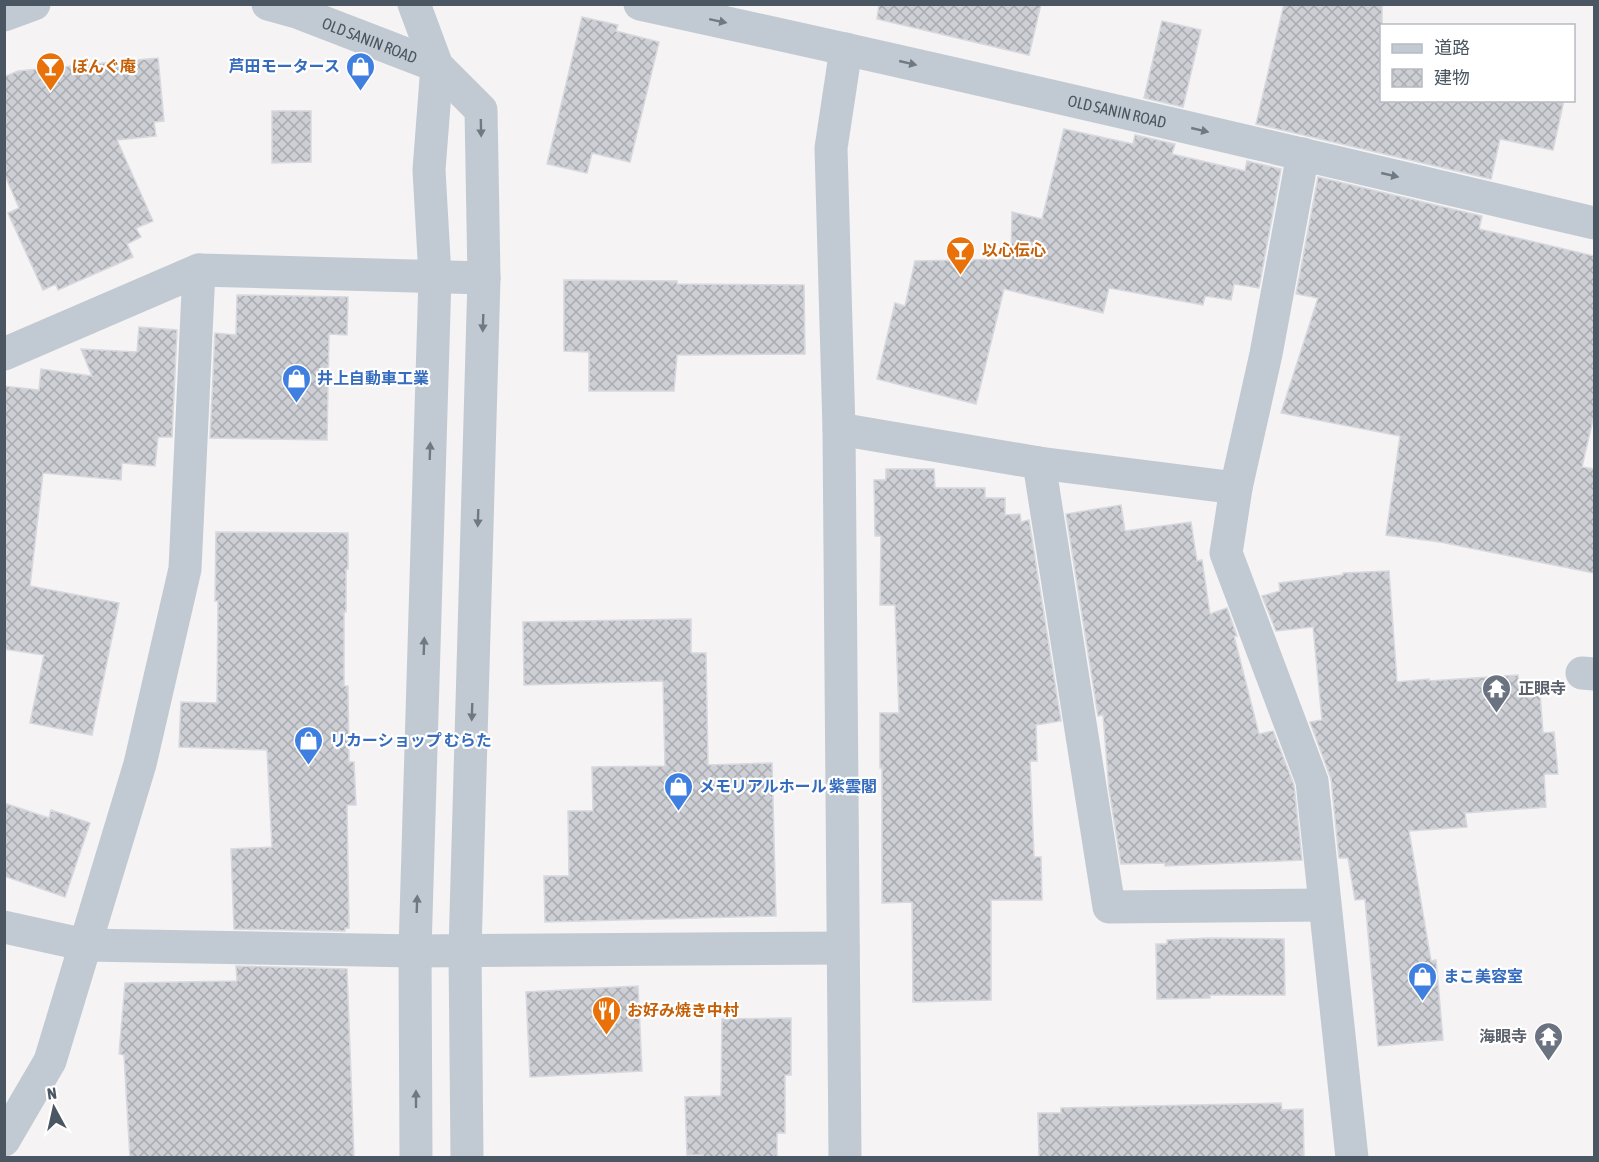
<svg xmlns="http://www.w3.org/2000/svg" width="1599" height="1162" viewBox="0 0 1599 1162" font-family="'Asap Condensed','Noto Sans JP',sans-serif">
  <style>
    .building { fill: url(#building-cross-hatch); stroke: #d7d9de; stroke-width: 1.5 }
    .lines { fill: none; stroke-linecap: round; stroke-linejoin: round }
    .minor { stroke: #c1cad2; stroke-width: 33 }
    .oneway { fill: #6e7983 }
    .labels { text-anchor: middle; stroke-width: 4.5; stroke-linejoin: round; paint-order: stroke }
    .street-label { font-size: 16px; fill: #4a5661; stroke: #fff }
    .food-label { font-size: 16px; font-weight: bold; fill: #c56008; stroke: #fff; text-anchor: start }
    .shop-label { font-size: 16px; font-weight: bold; fill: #366cbe; stroke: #fff; text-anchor: start }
    .worship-label { font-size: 16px; font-weight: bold; fill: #5b616d; stroke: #fff; text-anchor: start }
  </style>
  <defs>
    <pattern id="building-cross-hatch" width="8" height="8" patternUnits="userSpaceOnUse" patternTransform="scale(1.5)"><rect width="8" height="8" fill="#cdcfd5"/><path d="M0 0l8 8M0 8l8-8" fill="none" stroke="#a8abb0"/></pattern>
  </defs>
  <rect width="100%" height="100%" fill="#f5f3f3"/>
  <path class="building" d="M879 4H1041L1029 55 877 19Z
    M1284 4H1382V100H1564L1553 150 1500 139 1491 179 1256 124Z
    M582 17 618 25 616 31 659 42 630 162 592 153 587 173 547 164Z
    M1162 21 1201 30 1183 107 1144 98Z
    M158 58 164 121 154 122 156 136 117 140 153 221 136 228 141 237 127 244 133 257 58 290 56 284 43 290 8 213 19 208 4 173V77L18 71Z
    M272 111H311V162L272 163Z
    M1064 129 1133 144 1135 135 1175 144 1172 154 1245 171 1247 161 1281 169 1259 288 1234 284 1231 300 1205 296 1203 305 1109 288 1103 313 1004 289 976 404 877 379 895 303 905 306 915 261 1011 259 1012 212 1042 219Z
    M1318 177 1482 216 1479 229 1594 256V415L1582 467 1594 469V573L1440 542 1386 535 1400 436 1281 413 1318 298 1296 294Z
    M564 280 677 281V284L804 285 805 354 677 355 674 391H589V352L564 351Z
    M237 295 348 297 347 335 329 334 327 440 210 438 215 333 236 335Z
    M139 327 177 330 172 437H158L155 466 122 463 121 480 43 473 30 586 119 603 92 735 30 723 44 655 4 649V386L39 390 41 369 92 376 81 349 137 352Z
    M886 469H934L935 488H985V498H1005V515L1020 514 1021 522 1029 520 1061 721 1036 725 1037 761H1030L1034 857H1041L1042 900H991V1000L913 1002 912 902 882 903V768H880V713H899L895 605H880L881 536H875L874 480H886Z
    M1121 505 1125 531 1191 522 1197 561 1202 560 1210 614 1227 608 1237 636H1234L1259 734 1273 731 1294 785 1302 860 1165 866V863L1121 864 1109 789 1103 715 1098 716 1066 514Z
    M216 532 348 533V569H346V612H344V686H348L349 762H354L356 805H347L349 928H345V931L234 929 231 849 272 847 267 750 179 747 181 702 217 703 218 601H215Z
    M1389 571 1397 682 1429 679V681L1518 675 1520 694 1540 693 1543 733 1554 732 1558 774H1544L1546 807 1465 813 1467 827 1409 831 1431 961 1436 960 1443 1040 1378 1046 1365 899 1355 900 1348 858H1339L1331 779 1310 722 1322 720 1313 627 1276 631 1262 596 1280 591 1279 583 1343 575V573Z
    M691 619V653H706L708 765 772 763 776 916 545 922 544 876H569L568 811H593L592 767 665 766 663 681 524 685 523 622Z
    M4 803 49 818 51 810 90 823 65 897 4 876Z
    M1209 938 1284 939 1285 995H1210V998L1157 999 1156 944H1167V940Z
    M236 966 347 969 354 1158H130L124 1055 119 1054 125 983 237 981Z
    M638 986 642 1071 530 1077 526 992Z
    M791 1018V1075H785V1133H777V1158H703V1155H687L685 1097 721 1096 722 1019Z
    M1281 1103 1282 1110 1303 1109 1304 1158H1039L1038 1113H1061V1108Z"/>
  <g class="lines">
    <g class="minor">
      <path id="s1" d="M268 4 297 12 437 66"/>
      <path d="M414 4 437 66 481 110 484 278 465 951 467 1158"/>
      <path id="s2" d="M640 4C959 73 1277 148 1594 223"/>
      <path d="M4 15 34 4"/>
      <path d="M1303 154 1266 354 1236 488 1226 553 1312 781 1352 1158"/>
      <path d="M4 354 199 270 484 278"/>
      <path d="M839 429 1039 463 1109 907 1324 905"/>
      <path d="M1039 463 1236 488"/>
      <path d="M1582 673 1594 674"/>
      <path d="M4 927 86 945 415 951 843 948"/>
      <path d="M4 1140 50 1061 140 764 185 569 199 270"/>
      <path d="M416 1158 415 951 435 276 429 170 437 66"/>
      <path d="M845 1158 839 429 831 148 846 49"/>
    </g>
  </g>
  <defs><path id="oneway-solid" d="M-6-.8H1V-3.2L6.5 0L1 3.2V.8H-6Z" transform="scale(1.5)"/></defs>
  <g class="oneway">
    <use href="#oneway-solid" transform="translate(718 21) rotate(12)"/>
    <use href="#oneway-solid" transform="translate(908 63) rotate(13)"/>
    <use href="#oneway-solid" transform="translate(481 128) rotate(89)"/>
    <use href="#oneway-solid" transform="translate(1200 130) rotate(13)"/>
    <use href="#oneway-solid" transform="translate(1390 175) rotate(13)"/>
    <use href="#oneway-solid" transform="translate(483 323) rotate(92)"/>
    <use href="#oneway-solid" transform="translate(430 451) rotate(-88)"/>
    <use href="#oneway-solid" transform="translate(478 518) rotate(92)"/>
    <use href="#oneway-solid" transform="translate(424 646) rotate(-88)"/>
    <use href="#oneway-solid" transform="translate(472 712) rotate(92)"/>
    <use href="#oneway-solid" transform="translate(417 904) rotate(-88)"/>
    <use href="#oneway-solid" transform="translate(416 1099) rotate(-90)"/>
  </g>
  <defs>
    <symbol id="bar-pin" viewBox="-11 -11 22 30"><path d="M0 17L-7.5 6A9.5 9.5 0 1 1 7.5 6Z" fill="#e8710a" stroke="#fff"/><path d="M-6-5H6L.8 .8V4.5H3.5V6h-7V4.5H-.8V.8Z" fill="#fff"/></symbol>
    <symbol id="shop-pin" viewBox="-11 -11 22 30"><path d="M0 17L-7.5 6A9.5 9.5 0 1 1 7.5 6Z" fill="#3f7fe0" stroke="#fff"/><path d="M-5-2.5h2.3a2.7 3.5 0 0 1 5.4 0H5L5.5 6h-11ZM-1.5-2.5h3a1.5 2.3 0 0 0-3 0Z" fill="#fff"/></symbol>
    <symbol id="temple-pin" viewBox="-11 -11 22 30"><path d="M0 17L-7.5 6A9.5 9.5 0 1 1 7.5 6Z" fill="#6b7280" stroke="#fff"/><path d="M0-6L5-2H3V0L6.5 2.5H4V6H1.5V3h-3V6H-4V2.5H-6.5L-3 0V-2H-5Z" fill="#fff"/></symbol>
    <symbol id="restaurant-pin" viewBox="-11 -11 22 30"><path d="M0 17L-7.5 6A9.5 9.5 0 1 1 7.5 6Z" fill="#e8710a" stroke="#fff"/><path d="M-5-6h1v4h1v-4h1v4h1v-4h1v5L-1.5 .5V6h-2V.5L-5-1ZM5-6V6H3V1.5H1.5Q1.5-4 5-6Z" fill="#fff"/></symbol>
  </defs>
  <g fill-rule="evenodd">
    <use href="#bar-pin" x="34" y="50" width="33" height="45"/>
    <use href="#shop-pin" x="344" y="50" width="33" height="45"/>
    <use href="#bar-pin" x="944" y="234" width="33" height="45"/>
    <use href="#shop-pin" x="280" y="362" width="33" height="45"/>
    <use href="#temple-pin" x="1480" y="672" width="33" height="45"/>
    <use href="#shop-pin" x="292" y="724" width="33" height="45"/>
    <use href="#shop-pin" x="662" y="770" width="33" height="45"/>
    <use href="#shop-pin" x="1406" y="960" width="33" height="45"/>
    <use href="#restaurant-pin" x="590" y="994" width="33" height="45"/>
    <use href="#temple-pin" x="1532" y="1020" width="33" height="45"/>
  </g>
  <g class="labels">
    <g class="street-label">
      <text dy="6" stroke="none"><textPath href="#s1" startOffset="108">OLD SANIN ROAD</textPath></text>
      <text dy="6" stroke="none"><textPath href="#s2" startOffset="489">OLD SANIN ROAD</textPath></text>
    </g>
    <g class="food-label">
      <text x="72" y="72">ぼんぐ庵</text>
      <text x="982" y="256">以心伝心</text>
      <text x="627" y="1016">お好み焼き中村</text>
    </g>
    <g class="shop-label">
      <text x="340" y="72" text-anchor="end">芦田モータース</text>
      <text x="317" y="384">井上自動車工業</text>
      <text x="330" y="746">リカーショップ むらた</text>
      <text x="699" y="792">メモリアルホール 紫雲閣</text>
      <text x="1443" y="982">まこ美容室</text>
    </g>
    <g class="worship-label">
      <text x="1518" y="694">正眼寺</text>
      <text x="1527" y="1042" text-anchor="end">海眼寺</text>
    </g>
  </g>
  <rect width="1599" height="1162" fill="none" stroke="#4a5661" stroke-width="12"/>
  <rect x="1380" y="24" width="195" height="78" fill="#ffffff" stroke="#b7bbc0" stroke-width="1.5"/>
  <rect x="1392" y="44" width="30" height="9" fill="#c1cad2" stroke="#b7bbc0" stroke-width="1.5"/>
  <text x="1434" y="54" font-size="18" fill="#4a5661">道路</text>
  <rect x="1392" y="69" width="30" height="18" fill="url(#building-cross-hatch)" stroke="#b7bbc0" stroke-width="1.5"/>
  <text x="1434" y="84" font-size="18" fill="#4a5661">建物</text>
  <g transform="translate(54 1108) rotate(352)" stroke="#ffffff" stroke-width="4.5" paint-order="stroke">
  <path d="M0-4.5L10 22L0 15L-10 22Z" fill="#4a5661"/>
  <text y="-9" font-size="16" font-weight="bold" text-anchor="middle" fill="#4a5661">N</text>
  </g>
</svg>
